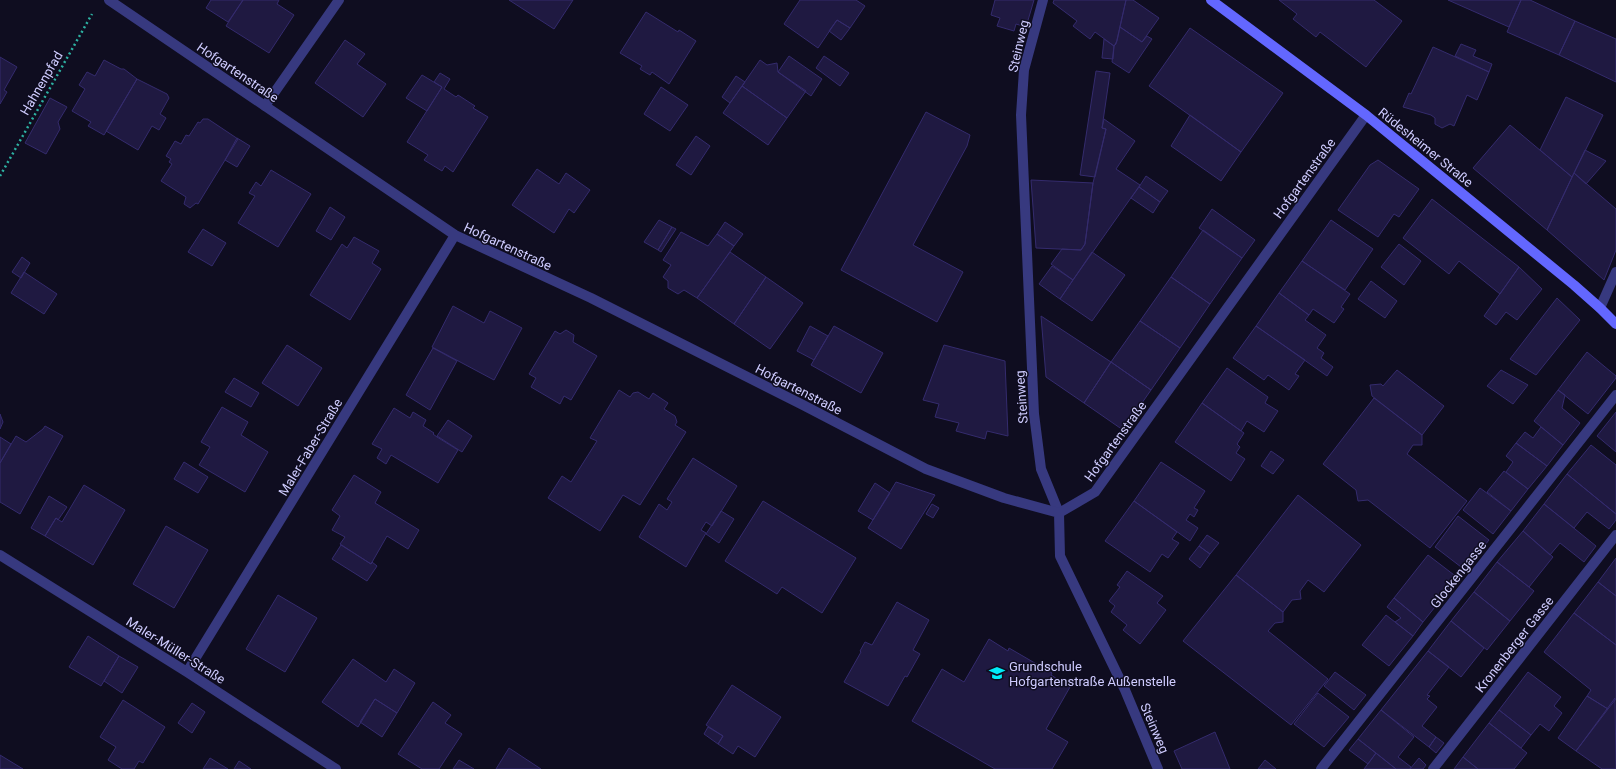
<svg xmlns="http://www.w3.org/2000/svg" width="1616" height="769" viewBox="0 0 1616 769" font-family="Roboto,sans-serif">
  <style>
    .building { fill: #1f1941; stroke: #342b6d }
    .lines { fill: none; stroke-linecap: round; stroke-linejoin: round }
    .path { stroke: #2db1a2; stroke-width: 2.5; stroke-dasharray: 2 3; stroke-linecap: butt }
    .lane { stroke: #37397f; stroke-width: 10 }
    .street { stroke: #37397f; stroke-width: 10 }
    .secondary { stroke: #6367ff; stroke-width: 10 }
    .labels { text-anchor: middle; stroke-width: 3; stroke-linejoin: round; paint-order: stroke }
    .street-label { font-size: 13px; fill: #cfccff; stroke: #0f0d20 }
    .poi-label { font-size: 13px; fill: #cfccff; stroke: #0f0d20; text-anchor: start }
  </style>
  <rect width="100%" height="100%" fill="#0f0d20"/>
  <path class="building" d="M211 0H243L228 22 206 8Z
    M243 0H279L277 4 294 15 269 53 226 26Z
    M509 0H573L554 29Z
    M800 0H856L865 6 850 28 837 20 818 48 784 24Z
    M995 0H1034L1026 27 1016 24 1014 31 997 26 1000 18 991 15Z
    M1054 0H1126L1116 44 1114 46 1095 32 1090 39 1073 26 1077 21 1053 3Z
    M1126 0H1133L1159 18 1142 42 1120 27Z
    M1279 0H1374L1402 21 1366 67 1320 32 1316 37 1293 19 1297 14Z
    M1448 0H1521L1509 27Z
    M1521 0H1530L1575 21 1559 55 1507 32Z
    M646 12 678 32 679 30 696 41 669 84 652 72 650 75 640 69 642 66 620 53Z
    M837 20 850 28 841 40 829 31Z
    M1575 21 1616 39V82L1559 55Z
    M1120 27 1142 42 1147 36 1152 39 1129 73 1112 62 1114 46 1117 41Z
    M1190 28 1283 93 1241 152 1149 86Z
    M1104 39 1114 46 1113 59 1102 58Z
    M345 40 365 54 357 64 386 84 363 117 315 83Z
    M1461 44 1476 50 1473 56 1492 64 1489 72 1455 56Z
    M1433 47 1489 72 1477 100 1467 95 1454 126 1450 124 1442 128 1435 124V118L1431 115 1403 107 1409 93 1411 94Z
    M789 56 822 79 811 96 778 72Z
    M824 56 849 73 840 86 816 68Z
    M0 57 17 67 4 90 7 92 0 104Z
    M104 60 121 69H124L137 79 104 135 88 126 91 122 72 111 85 89 79 85 87 72 95 76Z
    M760 60 767 65 777 63 778 72 806 91 787 118 742 86Z
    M1096 71 1110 73 1102 128 1106 129 1095 177 1080 175Z
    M440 73 450 79 444 89 456 97 458 95 475 106 473 108 488 117 453 172 445 166 442 171 424 160 428 155 407 142 442 87 434 82Z
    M422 75 442 87 427 111 406 98Z
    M736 76 745 82 730 103 722 97Z
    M137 79 167 94 169 98 160 114 166 118 159 130 152 126 138 150 106 131Z
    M742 86 787 118 768 145 723 113Z
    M661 87 688 105 670 131 644 114Z
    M1566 97 1603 115 1572 177 1540 150Z
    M50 98 67 107 58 122 60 129 46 154 25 143Z
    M926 112 970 135 967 146 913 245 963 272 937 322 841 270Z
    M1190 115 1241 152 1221 181 1171 146Z
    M203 119H208L238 139 198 204 196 203 190 208 184 204 186 197 161 181 172 164 169 162 171 159 166 156 175 141 181 144 186 135 189 136 198 122 200 123Z
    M1104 119 1135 141 1116 169 1140 185 1073 280 1051 264 1062 249 1081 250 1085 244 1093 183 1106 129 1102 128Z
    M1510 125 1572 177 1547 230 1473 168Z
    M696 136 710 146 691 175 676 165Z
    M237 138 250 146 237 167 225 160Z
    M1585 150 1606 161 1586 184 1574 173Z
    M1378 160 1419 189 1399 217 1394 214 1378 237 1338 210 1370 165Z
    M537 169 559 184 566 173 590 190 574 213 569 209 554 233 512 205Z
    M271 170 311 194 278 247 238 223 255 196 249 193 256 182 261 186Z
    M1574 173 1616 209V250L1604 280 1547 230Z
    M1146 176 1168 191 1160 202 1139 187Z
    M1031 180 1093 183 1085 244 1081 250 1036 248Z
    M1139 187 1160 202 1153 213 1131 198Z
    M1432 199 1519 267 1500 294 1459 261 1449 274 1403 238Z
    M330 207 345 217 331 240 316 231Z
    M1212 209 1255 240 1242 258 1199 228Z
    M659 220 672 227 658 250 644 242Z
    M1331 220 1373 249 1345 290 1302 261Z
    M725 222 743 234 734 246 717 234Z
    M672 227 676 229 661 252 658 250Z
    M203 229 226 243 212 266 188 252Z
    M1203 230 1242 258 1210 304 1171 277Z
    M681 232 708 246 717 234 734 246 697 298 684 290 678 294 668 288V281L663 277 671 265 663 260Z
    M354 237 379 251 372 263 381 269 350 320 310 295 342 244 347 248Z
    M1399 244 1421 261 1404 285 1381 267Z
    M730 252 766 277 734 324 697 298Z
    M1092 252 1125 275 1092 321 1060 299Z
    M22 257 30 263 21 278 12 272Z
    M1302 261 1350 294 1341 307 1344 309 1334 323 1313 309 1309 315 1279 293Z
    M1052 266 1073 280 1060 299 1039 284Z
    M1519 267 1542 289 1517 320 1506 312 1496 325 1484 316Z
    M24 272 57 294 44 314 11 293Z
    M766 277 803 303 770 349 734 324Z
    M1171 277 1210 304 1180 348 1140 321Z
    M1371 281 1397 301 1385 318 1358 299Z
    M1279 293 1309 315 1305 320 1326 335 1317 348 1324 353 1321 358 1333 367 1327 376 1256 326Z
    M1557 298 1580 320 1536 375 1510 359Z
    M453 306 484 323 490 311 522 328 494 380 432 347Z
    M1041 316 1111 362 1084 403 1046 377Z
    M1140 321 1180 348 1151 390 1111 362Z
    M810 326 828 336 814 360 797 351Z
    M834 326 883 353 861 393 811 365Z
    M1256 326 1305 360 1295 374 1299 376 1289 390 1268 375 1264 380 1233 358Z
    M566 330 574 335 573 342 597 356 571 400 564 396 560 404 531 387 536 378 529 374 555 331 560 334Z
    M287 345 322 368 298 406 262 383Z
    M944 345 1005 361 1008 436 987 431 985 439 956 431 959 423 935 417 939 404 923 400Z
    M433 348 457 361 430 410 406 395Z
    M1587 352 1616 376V378L1588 414 1558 390Z
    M1111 362 1151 390 1123 430 1084 403Z
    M1227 368 1268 397 1265 403 1278 411 1264 432 1247 421 1241 431 1202 403Z
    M1397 370 1444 406 1422 435 1372 396 1370 385 1381 384 1383 386Z
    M1501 370 1528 385 1513 404 1487 386Z
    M234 378 259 393 251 407 225 392Z
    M619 390 630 397 633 393 638 392 649 399 653 393 668 403 664 409 675 416 677 422 675 425 686 432 640 505 623 495 600 531 548 498 562 476 571 482 597 441 590 438Z
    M1558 390 1565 395 1562 408 1580 423 1563 445 1534 421Z
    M1374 398 1422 435V445H1413L1407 454 1467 501 1430 548 1368 500 1358 501 1356 490 1323 464Z
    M1202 403 1244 433 1237 444 1240 447 1236 453 1245 459 1231 481 1175 442Z
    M222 407 248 422 241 435 268 452 245 492 199 465 210 447 201 442Z
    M394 408 410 418 413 412 426 420 423 426 434 433 433 434 437 437 458 450 438 483 391 455 386 464 377 458 382 449 372 444Z
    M1616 412V452L1597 436Z
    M0 414 3 422 0 429Z
    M448 420 472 436 462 452 437 436Z
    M45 426 63 436 20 514 0 502V463L16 436 26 442 43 429Z
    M1541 427 1563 445 1547 466 1516 443 1525 432 1533 438Z
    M0 437 11 444 0 463Z
    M1516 443 1547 466 1528 489 1506 472 1513 462 1506 456Z
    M1591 445 1616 465V514L1567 474Z
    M1271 451 1284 460 1273 474 1261 466Z
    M693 458 737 486 712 526 706 522 701 530 706 533 686 567 639 537 659 504 667 510 672 502 667 499Z
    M184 462 208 477 198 493 174 479Z
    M1161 462 1205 491 1194 508 1198 510 1194 517 1190 514 1186 520 1198 528 1190 541 1134 501Z
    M1504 471 1528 489 1511 511 1487 492Z
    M1567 474 1616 514V520L1609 529 1587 512 1574 528 1544 504Z
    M354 475 381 492 375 503 419 530 408 549 387 536 371 564 340 544 345 537 332 530 340 516 332 510Z
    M896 482 935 495 901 549 868 528Z
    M875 483 890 493 873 520 858 511Z
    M84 485 125 510 93 565 45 536 56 518 62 522Z
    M1480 488 1511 511 1493 534 1463 510Z
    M1298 495 1361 545 1324 592 1308 580 1300 591 1301 599 1292 600 1283 612 1236 575Z
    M49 496 67 507 58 520 56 518 45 536 31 528Z
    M763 501 856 558 822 613 782 587 777 594 725 561Z
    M1134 501 1177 532 1172 539 1179 543 1168 558 1162 554 1150 572 1105 541Z
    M932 504 939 508 933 518 926 514Z
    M1544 504 1596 546 1584 562 1560 543 1550 555 1523 531Z
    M721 511 734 519 719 543 706 534Z
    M1458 516 1489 540 1465 570 1435 547Z
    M166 526 208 550 174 608 133 584Z
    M1523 531 1553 557 1529 587 1497 562Z
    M1207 535 1219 543 1210 554 1199 546Z
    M341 545 371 564 372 562 377 566 367 581 332 559Z
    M1199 546 1210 554 1200 568 1189 559Z
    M1428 555 1458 578 1423 622 1394 598Z
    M1616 558V596L1598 582Z
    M1497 562 1534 591 1510 621 1474 592Z
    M1127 571 1163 596 1157 603 1166 610 1140 644 1123 630 1127 625 1111 612 1115 606 1109 601 1120 587 1117 585Z
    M1236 575 1283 612V622L1275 623 1268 631 1328 679 1291 725 1183 641Z
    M1598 582 1616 596V645L1574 613Z
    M1474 592 1510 621 1487 650 1451 621Z
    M278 595 317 618 285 672 246 649Z
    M1394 598 1423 622 1413 636 1395 622 1401 618 1387 607Z
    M897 602 929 620 913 650 920 654 907 677 905 676 888 706 844 682 861 652 860 651 865 642 872 645Z
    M1574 613 1616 645V699L1608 709 1587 696 1591 690 1544 652Z
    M1386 615 1413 636 1389 666 1362 645Z
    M1451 621 1484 648 1461 677 1428 651Z
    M88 636 119 656 101 686 69 667Z
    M989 639 1008 651 1009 648 1052 673 1051 675 1070 687 1046 729 1068 742 1052 769H995L912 721 942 669 964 682Z
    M1428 651 1449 667 1427 695 1430 696 1427 699 1437 707 1422 726 1436 737 1429 747 1381 710Z
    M119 656 138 667 122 693 104 681Z
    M353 659 386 682 394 669 415 683 397 713 375 699 358 727 322 702Z
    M1335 672 1366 695 1354 710 1324 686Z
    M1528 672 1561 697 1554 706 1562 713 1549 731 1540 724 1531 735 1499 710Z
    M732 685 781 717 755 757 738 746 733 754 718 744 723 736 706 725Z
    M1318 693 1349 717 1324 747 1294 724Z
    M1587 696 1608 709 1576 751 1558 738Z
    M1615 698 1616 769H1602L1576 751Z
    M375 699 397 713 382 737 360 722Z
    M123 700 165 727 143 763 139 761 134 769H122L108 760 116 747 100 737Z
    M433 702 451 715 445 723 462 734 439 769H422L398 754Z
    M192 703 205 712 192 733 178 723Z
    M1381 710 1414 737 1398 757 1411 767 1410 769H1396L1358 739Z
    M1499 710 1531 735 1521 748 1489 723Z
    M1489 723 1527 753 1514 769H1478L1463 757Z
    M708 727 723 736 718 744 704 734Z
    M1215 732 1230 769H1182L1174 751Z
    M1436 737 1444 743 1436 753 1429 747Z
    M1358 739 1376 753 1368 764 1349 750Z
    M509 748 541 769H496Z
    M1376 753 1396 769H1364Z
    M0 755 23 769H0Z
    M1463 757 1478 769H1454Z
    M210 758 228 769H203Z
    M1419 758 1426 765 1423 769H1410Z
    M459 760 474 769H453Z
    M1265 760 1276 769H1258Z
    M239 761 251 769H234Z"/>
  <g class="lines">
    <path class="path" d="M0 176 92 14"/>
    <path class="lane" d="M1043 0 1024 70 1021 115 1034 414 1041 469 1059 513
      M265 106 339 0
      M1600 308 1616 272"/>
    <path class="street" d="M109 0 455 235 591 298 803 405 926 469 1004 498 1059 513 1095 492 1366 115
      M1059 513 1060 556 1125 690 1158 769
      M0 555 187 672 336 769
      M187 672 455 235
      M1321 769 1616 395
      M1433 769 1616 535"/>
    <path class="secondary" d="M1211 0 1366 115 1574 285 1600 308 1616 324"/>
  </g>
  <defs>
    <symbol id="school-bare" viewBox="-9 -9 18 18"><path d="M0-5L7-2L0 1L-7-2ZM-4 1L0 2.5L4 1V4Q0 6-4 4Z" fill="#00ebf7" stroke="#0f0d20" stroke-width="2.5" paint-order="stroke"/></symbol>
  </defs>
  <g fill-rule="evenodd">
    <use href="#school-bare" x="986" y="662" width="22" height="22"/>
  </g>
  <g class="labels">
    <g class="street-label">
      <text transform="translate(1018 46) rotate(-77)" y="5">Steinweg</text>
      <text transform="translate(238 72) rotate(34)" y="5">Hofgartenstraße</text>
      <text transform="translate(41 83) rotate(-60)" y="5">Hahnenpfad</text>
      <text transform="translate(1426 147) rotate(39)" y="5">Rüdesheimer Straße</text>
      <text transform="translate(1304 178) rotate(-54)" y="5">Hofgartenstraße</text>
      <text transform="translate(508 246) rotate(25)" y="5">Hofgartenstraße</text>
      <text transform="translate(799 389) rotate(27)" y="5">Hofgartenstraße</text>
      <text transform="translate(1021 397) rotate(-94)" y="5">Steinweg</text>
      <text transform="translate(1115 441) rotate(-54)" y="5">Hofgartenstraße</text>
      <text transform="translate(310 447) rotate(-59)" y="5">Maler-Faber-Straße</text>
      <text transform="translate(1458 574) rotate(-52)" y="5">Glockengasse</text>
      <text transform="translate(1514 644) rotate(-52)" y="5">Kronenberger Gasse</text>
      <text transform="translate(176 650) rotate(32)" y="5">Maler-Müller-Straße</text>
      <text transform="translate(1155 728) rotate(67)" y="5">Steinweg</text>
    </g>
    <g class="poi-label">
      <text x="1009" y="671">Grundschule<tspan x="1009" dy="15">Hofgartenstraße Außenstelle</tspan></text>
    </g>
  </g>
</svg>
